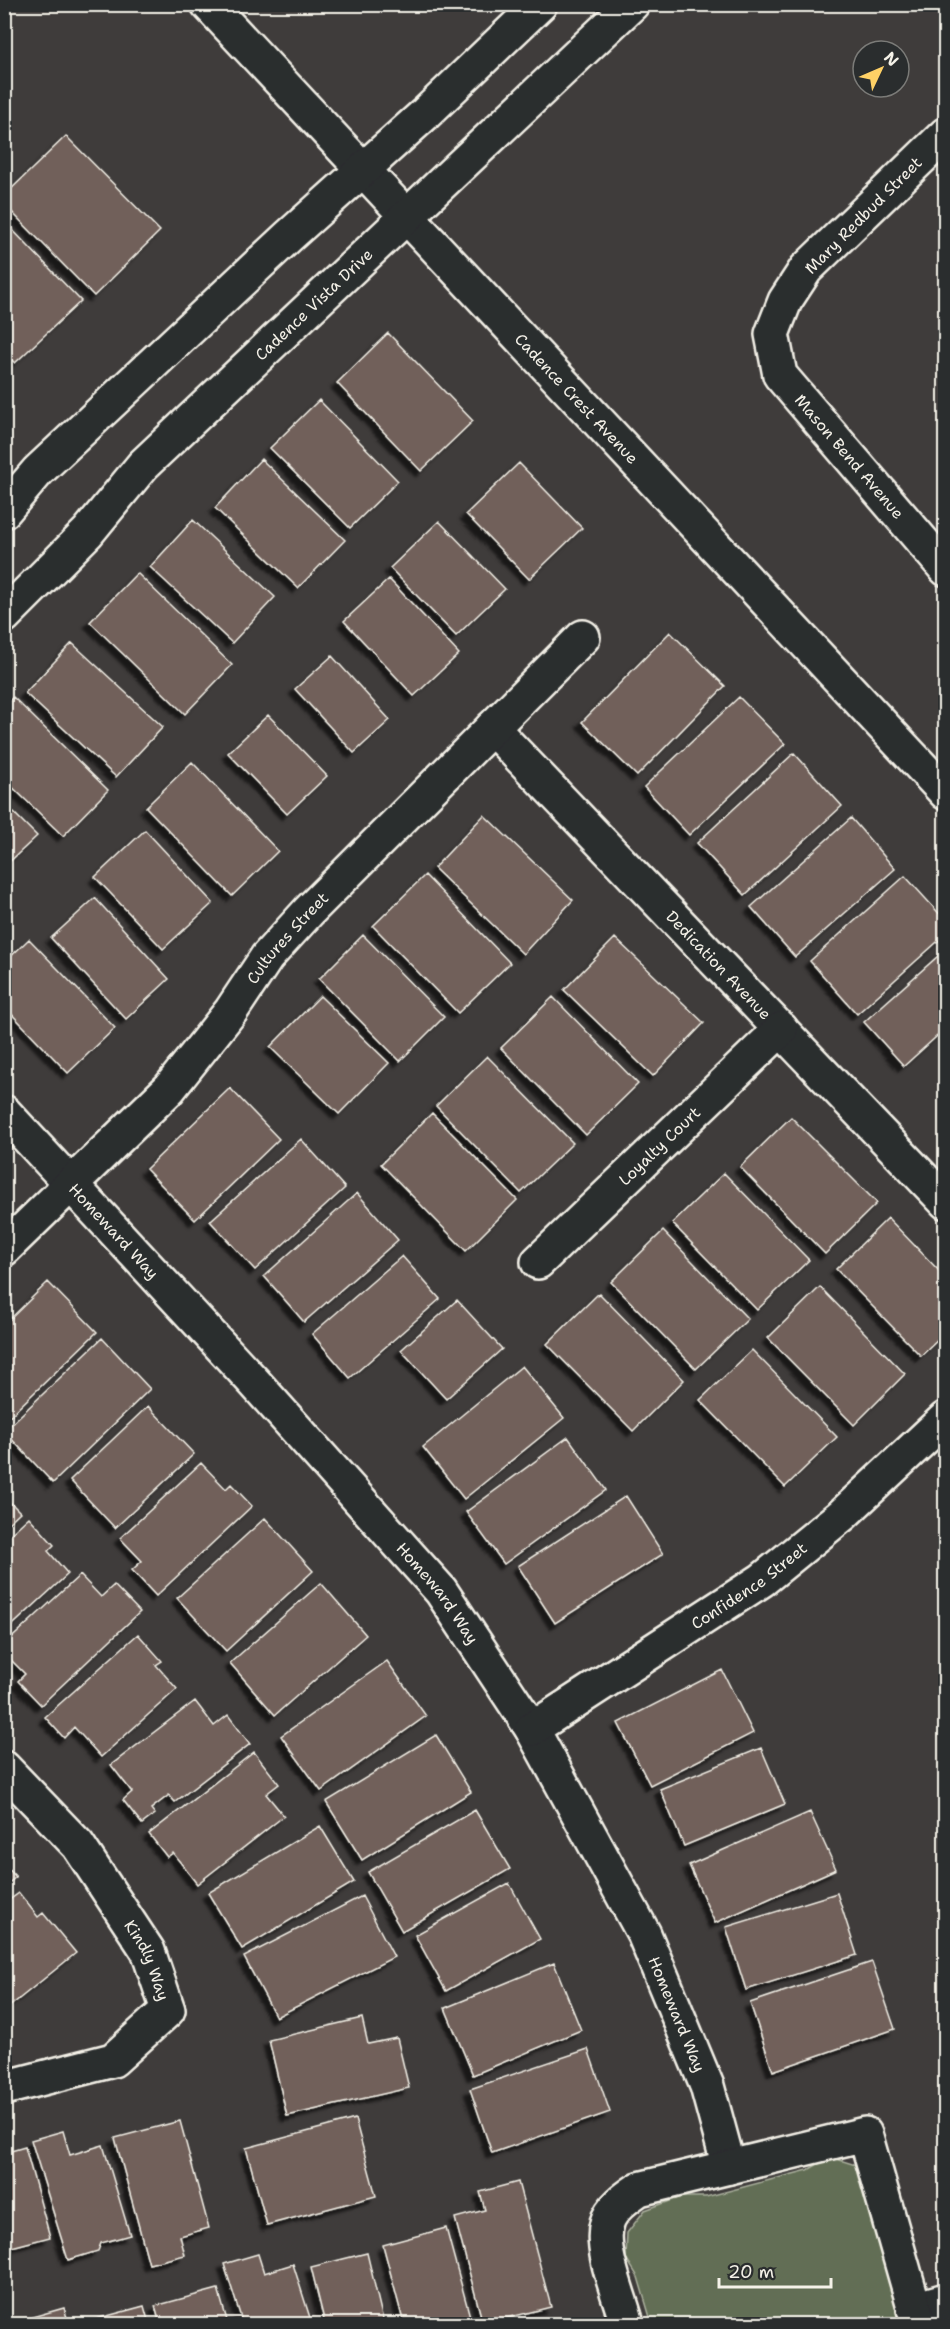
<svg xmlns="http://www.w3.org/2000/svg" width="950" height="2329" viewBox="0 0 950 2329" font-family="'Shantell Sans',sans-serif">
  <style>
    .green { fill: #626e54; stroke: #abb09e; stroke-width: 1.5 }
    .building { fill: #71605a; stroke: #f4f1e8; stroke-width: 1.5; filter: url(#shadow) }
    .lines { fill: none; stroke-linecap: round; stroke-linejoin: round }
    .minor-casing { stroke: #f4f1e8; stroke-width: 38 }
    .minor { stroke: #2a2d2e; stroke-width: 33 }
    .labels { text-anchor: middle; stroke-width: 5; stroke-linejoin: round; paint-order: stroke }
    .street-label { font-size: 16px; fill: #f4f1e8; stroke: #2a2d2e }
  </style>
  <defs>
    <filter id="shadow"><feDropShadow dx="-5.5" dy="5.5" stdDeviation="1.5" flood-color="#0009"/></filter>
  </defs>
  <rect width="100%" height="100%" fill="#3f3c3b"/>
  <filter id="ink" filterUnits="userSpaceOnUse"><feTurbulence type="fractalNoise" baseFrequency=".0167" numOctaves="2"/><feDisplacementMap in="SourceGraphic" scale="12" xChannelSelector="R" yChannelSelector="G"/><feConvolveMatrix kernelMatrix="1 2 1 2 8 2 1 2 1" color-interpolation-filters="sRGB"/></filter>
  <g filter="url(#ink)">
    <path class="green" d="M830 2157 859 2166 904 2324H652L638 2277 626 2258 627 2233 645 2210 681 2197H706L808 2170Z"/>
    <path class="building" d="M66 136 160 231 94 296 4 204V196Z
      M4 221 81 301 15 363 4 353Z
      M388 333 473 421 421 471 337 383Z
      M319 400 398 481 350 528 270 448Z
      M261 459 345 540 298 588 215 508Z
      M519 463 582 528 529 579 466 514Z
      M193 520 275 597 232 643 150 567Z
      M439 521 505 589 456 636 390 568Z
      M137 573 232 665 185 714 90 622Z
      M389 579 459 654 414 696 344 621Z
      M670 632 725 686 637 776 582 722Z
      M72 643 163 727 116 777 25 693Z
      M332 656 390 720 354 753 295 689Z
      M13 697 108 790 63 836 4 779V706Z
      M739 697 785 744 689 835 644 787Z
      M268 715 327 776 287 814 228 753Z
      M794 753 842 806 745 895 697 843Z
      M192 762 278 851 232 896 146 807Z
      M4 803 37 836 4 867Z
      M484 815 573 900 523 954 434 868Z
      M851 818 895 869 795 957 751 907Z
      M145 830 213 903 163 949 95 877Z
      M425 875 510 963 458 1013 373 926Z
      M905 876 946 921V934L857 1014 810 961Z
      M95 898 169 979 126 1019 51 938Z
      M363 935 444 1017 400 1061 319 979Z
      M615 938 704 1023 653 1076 564 990Z
      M29 939 115 1028 68 1073 4 1006V963Z
      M946 949V1028L904 1066 864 1022Z
      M320 996 389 1063 339 1114 270 1047Z
      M553 997 638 1084 586 1135 501 1048Z
      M487 1056 573 1143 521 1193 436 1106Z
      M230 1088 279 1139 195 1220 146 1169Z
      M432 1113 517 1200 466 1251 381 1164Z
      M791 1117 877 1203 825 1254 740 1167Z
      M301 1139 345 1188 255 1270 210 1221Z
      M724 1173 809 1260 757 1310 672 1223Z
      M357 1193 398 1240 304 1322 264 1276Z
      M888 1218 946 1278V1332L921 1356 836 1269Z
      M663 1231 748 1319 696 1369 611 1282Z
      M402 1256 440 1299 350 1378 312 1334Z
      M48 1282 97 1332 8 1418 4 1415V1325Z
      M820 1287 905 1374 854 1425 768 1338Z
      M599 1293 684 1380 633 1431 547 1344Z
      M457 1300 502 1349 446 1399 401 1350Z
      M102 1338 150 1389 53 1483 4 1431Z
      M752 1350 837 1437 785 1487 700 1400Z
      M522 1366 564 1418 464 1499 423 1447Z
      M148 1406 194 1454 115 1528 70 1480Z
      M568 1437 606 1490 504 1564 466 1512Z
      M201 1463 226 1489 231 1484 252 1506 156 1596 132 1570 142 1561 120 1538Z
      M4 1496 20 1512 4 1527Z
      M626 1496 663 1554 555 1623 518 1566Z
      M29 1517 54 1545 48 1551 68 1574 4 1633V1540Z
      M265 1518 313 1571 226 1651 177 1598Z
      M80 1575 101 1597 114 1585 140 1612 41 1705 18 1681 25 1674 4 1653V1645Z
      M321 1583 366 1635 275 1715 230 1663Z
      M138 1634 162 1661 156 1665 177 1689 101 1757 74 1727 64 1738 45 1717Z
      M387 1661 426 1716 321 1791 281 1736Z
      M722 1670 753 1733 650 1785 618 1723Z
      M195 1701 214 1726 228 1715 250 1744 175 1802 169 1795 151 1809 155 1814 142 1824 123 1800 132 1792 111 1765Z
      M436 1735 471 1792 362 1860 326 1802Z
      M761 1748 785 1804 684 1846 660 1789Z
      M254 1752 279 1784 266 1794 284 1816 197 1884 173 1853 167 1857 149 1834Z
      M475 1810 510 1869 402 1931 368 1872Z
      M810 1812 836 1869 715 1923 689 1865Z
      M320 1826 354 1882 242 1949 208 1893Z
      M4 1864 16 1877 4 1887Z
      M509 1883 540 1939 446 1991 415 1935Z
      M19 1893 38 1917 43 1913 76 1953 4 2011V1904Z
      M837 1893 857 1955 746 1990 726 1927Z
      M362 1896 394 1957 276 2017 244 1957Z
      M872 1962 895 2029 773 2071 750 2003Z
      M554 1963 581 2030 473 2075 445 2008Z
      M362 2018 368 2044 397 2038 409 2088 287 2116 269 2040Z
      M588 2049 610 2112 492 2153 470 2089Z
      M355 2119 376 2196 267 2225 246 2148Z
      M180 2121 209 2228 180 2236 185 2255 149 2264 115 2138Z
      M63 2131 70 2155 103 2145 130 2235 101 2243 98 2251 68 2260 31 2140Z
      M25 2147 50 2237 4 2249V2153Z
      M518 2182 551 2307 483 2324 455 2218 485 2210 480 2192Z
      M446 2228 472 2324H404L383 2245Z
      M367 2253 384 2324H325L311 2267Z
      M258 2254 264 2273 293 2264 312 2324H243L224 2264Z
      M218 2289 228 2324H160L155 2306Z
      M144 2306 149 2324H81V2323Z
      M64 2308 69 2324H32V2317Z"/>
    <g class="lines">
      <defs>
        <g id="minor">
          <path id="s1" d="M208 4 946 793"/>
          <path id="s2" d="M946 134 806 269 785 301 772 334 780 375 946 569"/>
          <path d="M4 511 38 471 289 236 426 113 540 4"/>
          <path id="s3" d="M4 616 88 532 143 465 632 4"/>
          <path id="s4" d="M492 728 946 1202"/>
          <path id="s5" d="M4 1112 255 1383 441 1591 532 1729 644 1934 707 2086 729 2167"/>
          <path id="s6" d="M4 1249 169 1089 231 1011 267 957 309 911 583 637"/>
          <path id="s7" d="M538 1262 781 1029"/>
          <path id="s8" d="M532 1729 762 1580 842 1515 946 1418"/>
          <path id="s9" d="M4 1768 78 1845 148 1951 168 2010 113 2060 4 2088"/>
          <path d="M914 2309 946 2300"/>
          <path d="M627 2324C620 2297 599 2250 607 2223 611 2208 627 2197 639 2189L865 2134 919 2324"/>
        </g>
      </defs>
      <use href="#minor" class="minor-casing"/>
      <use href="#minor" class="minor"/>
    </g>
  </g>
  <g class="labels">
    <g class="street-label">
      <text transform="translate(863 215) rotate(-45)" y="6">Mary Redbud Street</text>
      <text dy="6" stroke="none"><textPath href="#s3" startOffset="440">Cadence Vista Drive</textPath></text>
      <text dy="6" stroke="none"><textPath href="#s1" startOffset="540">Cadence Crest Avenue</textPath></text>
      <text dy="6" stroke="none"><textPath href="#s2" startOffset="417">Mason Bend Avenue</textPath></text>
      <text dy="6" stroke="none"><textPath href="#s6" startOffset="422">Cultures Street</textPath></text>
      <text dy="6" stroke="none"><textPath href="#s4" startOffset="328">Dedication Avenue</textPath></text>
      <text dy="6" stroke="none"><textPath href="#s7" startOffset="168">Loyalty Court</textPath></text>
      <text dy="6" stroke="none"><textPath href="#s5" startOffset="162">Homeward Way</textPath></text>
      <text dy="6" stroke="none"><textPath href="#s8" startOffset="260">Confidence Street</textPath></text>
      <text dy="6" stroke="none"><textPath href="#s5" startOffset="648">Homeward Way</textPath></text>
      <text dy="6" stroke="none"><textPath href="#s9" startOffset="242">Kindly Way</textPath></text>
      <text dy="6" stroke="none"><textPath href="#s5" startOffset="1134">Homeward Way</textPath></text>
    </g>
  </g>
  <rect width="950" height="2329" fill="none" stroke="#2a2d2e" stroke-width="24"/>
  <rect x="12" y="12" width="926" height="2305" fill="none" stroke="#f4f1e8" stroke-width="2" filter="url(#ink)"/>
  <g transform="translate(881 69) rotate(46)"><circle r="28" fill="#2a2d2e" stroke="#7b7b78" stroke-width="1.5"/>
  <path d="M0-4.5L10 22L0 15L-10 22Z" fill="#ffd166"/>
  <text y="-9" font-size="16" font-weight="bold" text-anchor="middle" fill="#f4f1e8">N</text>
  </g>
  <path d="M719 2278v9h112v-9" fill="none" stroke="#f4f1e8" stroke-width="3"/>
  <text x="728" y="2278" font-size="18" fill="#f4f1e8" stroke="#2a2d2e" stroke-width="4.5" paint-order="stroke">20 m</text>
</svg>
